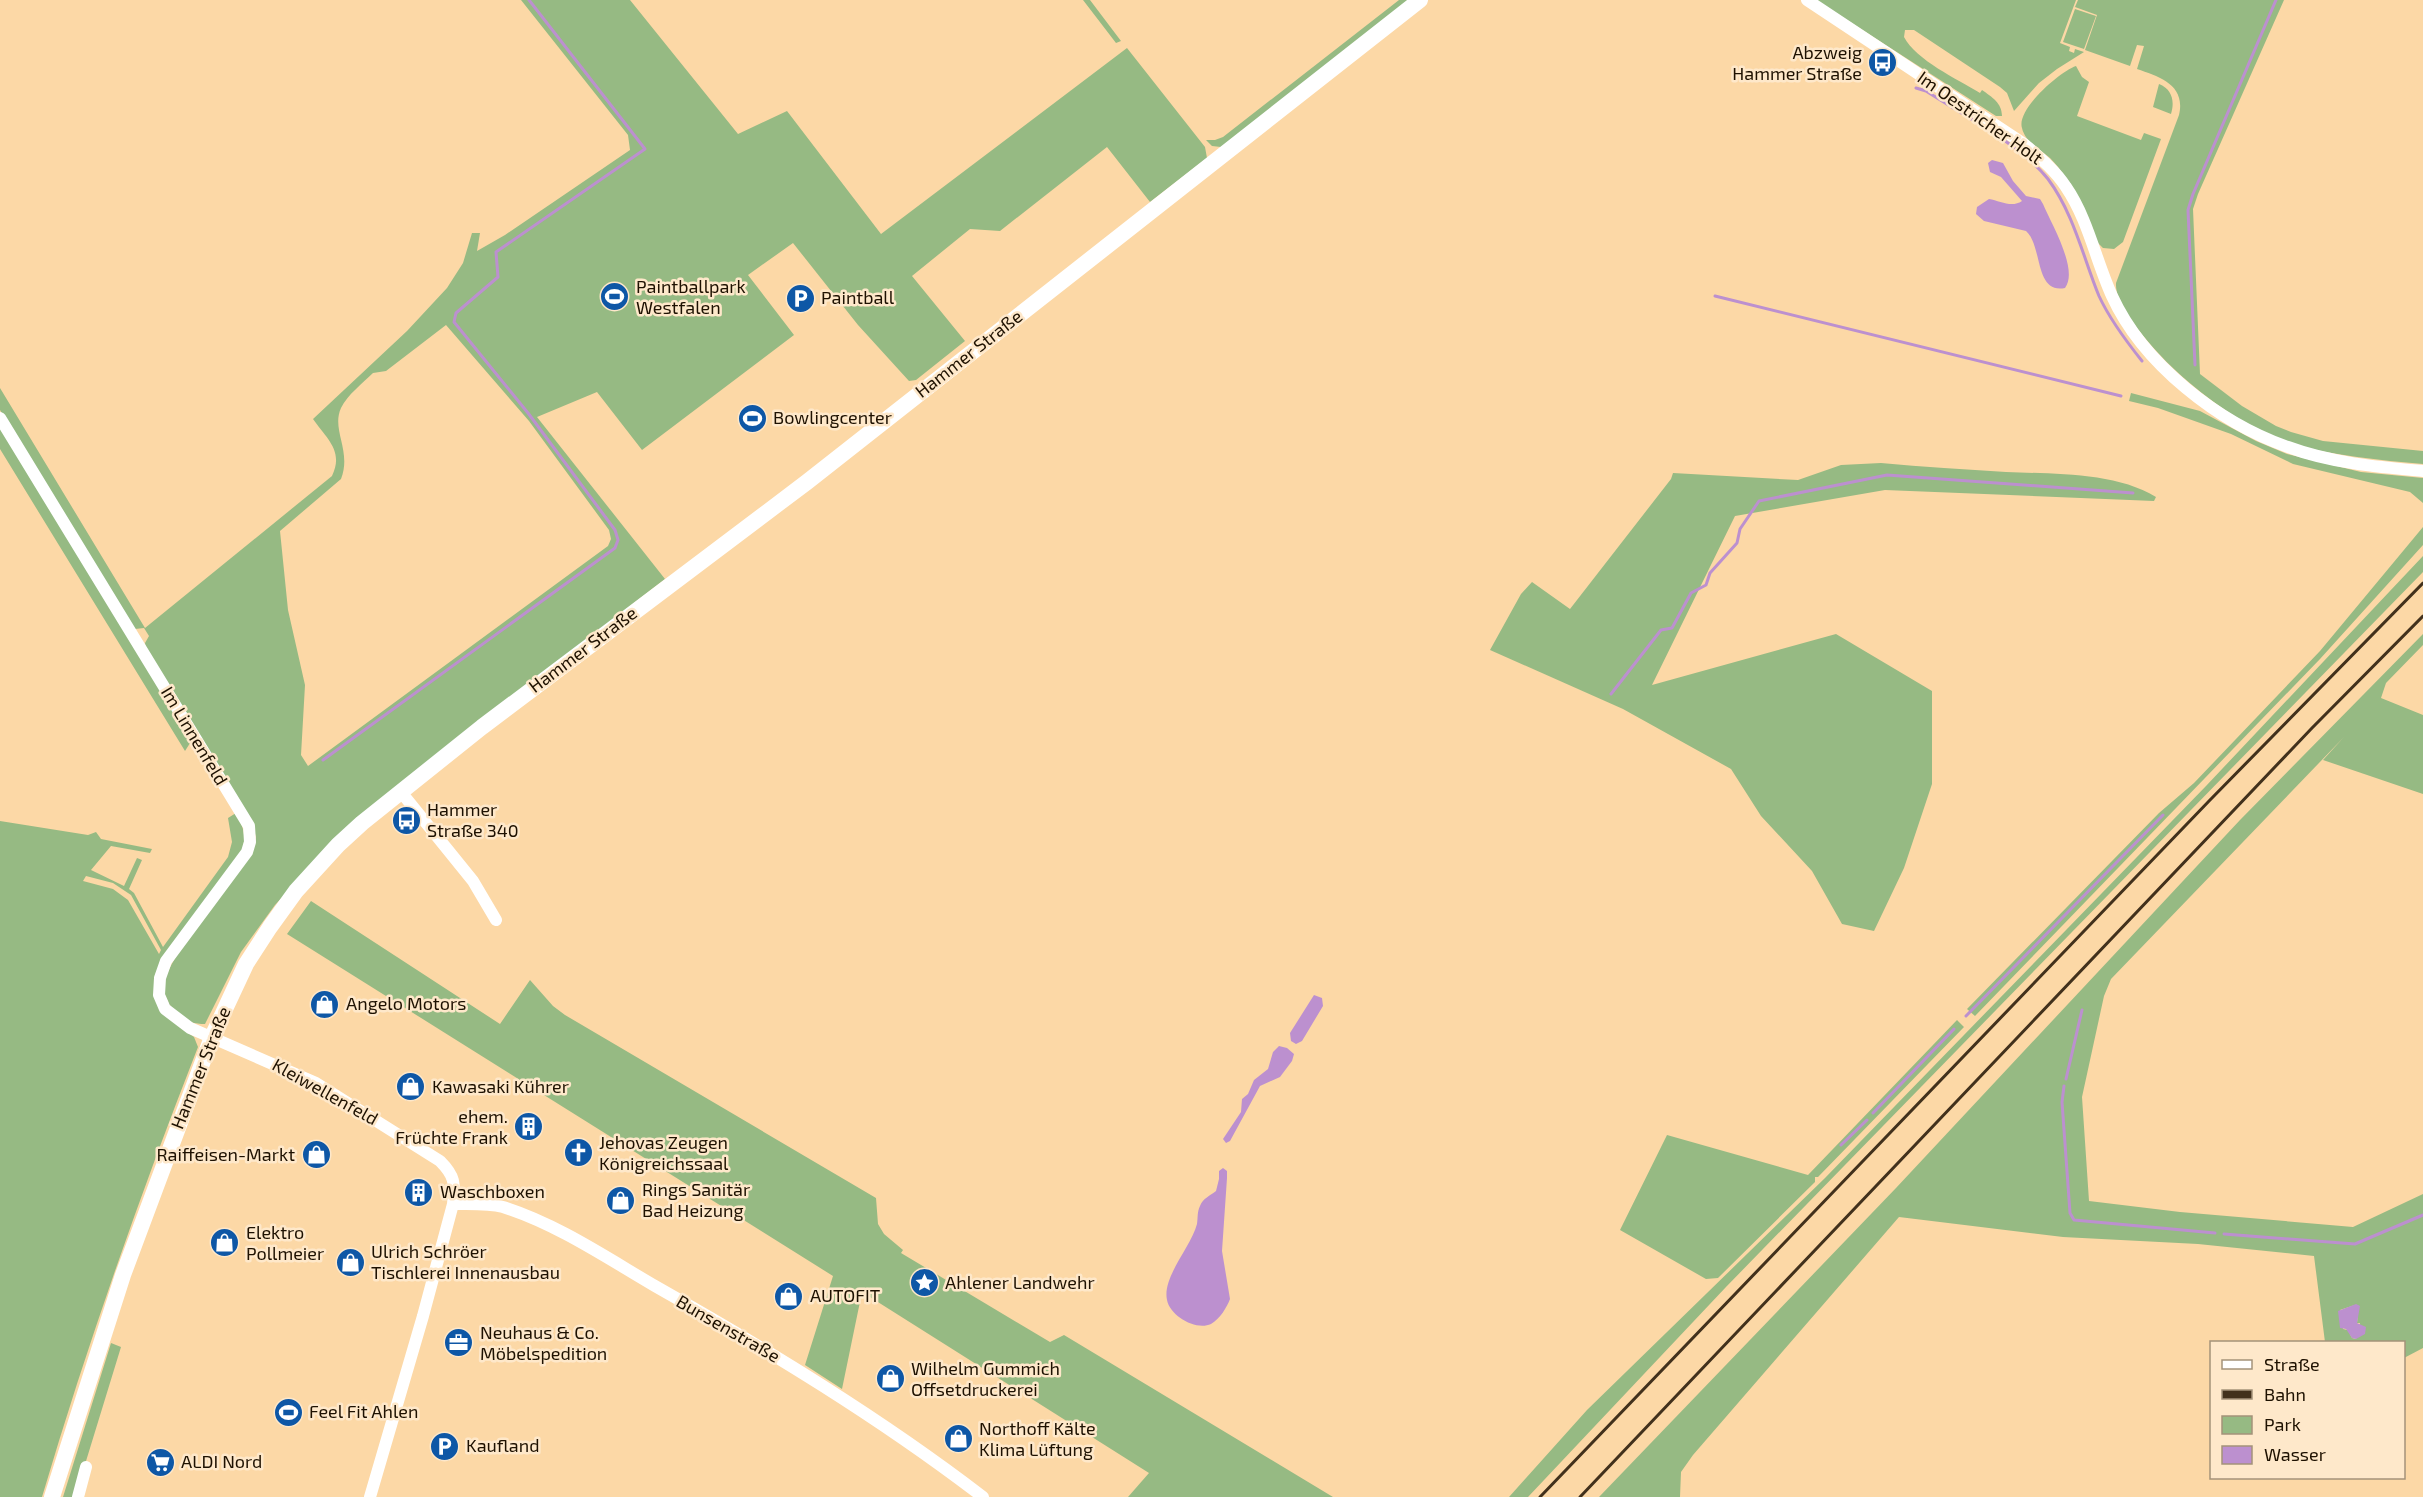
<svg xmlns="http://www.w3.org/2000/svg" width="2423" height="1497" viewBox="0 0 2423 1497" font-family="'Exo 2',sans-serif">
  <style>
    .green { fill: #96ba83; fill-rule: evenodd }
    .water { fill: #bc90cf }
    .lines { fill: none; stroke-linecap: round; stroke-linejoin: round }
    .stream { stroke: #bc90cf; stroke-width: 3 }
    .minor { stroke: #fff; stroke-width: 12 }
    .secondary { stroke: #fff; stroke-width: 16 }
    .rail { stroke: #42311c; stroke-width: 3 }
    .labels { text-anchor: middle; stroke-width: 5; stroke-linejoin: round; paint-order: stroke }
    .poi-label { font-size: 18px; fill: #1e1101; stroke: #fee8ca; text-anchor: start }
    .street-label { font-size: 18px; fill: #1e1101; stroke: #fee8ca }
  </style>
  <rect width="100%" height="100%" fill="#fcd8a6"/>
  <path class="green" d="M521 0H630L738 134 787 111 881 234 1127 48 1205 147 1207 158 1150 202 1107 147 1000 231 970 229 912 276 965 341 916 380 909 381 858 325 793 243 748 275 794 335 642 450 597 392 537 417 665 579 414 773 292 887 275 905 241 952 205 1024C192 1024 180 1020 173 1009 169 1004 163 996 163 989 164 961 236 871 255 844L256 837 252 824 146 650 145 643 149 636 144 628 135 629 131 626 0 410V388L145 628 332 476C344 451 327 439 313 419L407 331 447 288 463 263 472 233H480L477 251 505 235 630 150 628 135ZM446 325 529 421 609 530 611 539 608 546 308 766 301 755 305 685 288 610 280 531 341 479C352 451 331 430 341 408 347 395 363 383 373 373L386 371Z
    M1083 0H1090L1121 41 1116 43Z
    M1399 0H1410L1221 147 1212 146 1206 140H1215L1223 137Z
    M1816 0H2076L2060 43 2070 47 2069 51 2074 53 2075 49 2084 52 2057 69 2039 83 2014 111 2007 93 2000 87 1914 30H1905L1904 37C1916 60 1957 79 1980 93L1982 90C1992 97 2002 103 2002 116H1996Z
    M2078 0H2284L2198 194 2193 209 2200 374 2242 406 2276 426 2291 432 2323 441 2423 451V464C2379 460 2335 456 2292 444 2241 428 2179 380 2145 338 2134 324 2115 302 2116 283L2179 115C2186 85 2160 77 2137 69L2144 46 2137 45 2130 66 2085 50 2097 15 2075 7Z
    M2075 9 2096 16 2084 49 2063 42Z
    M2076 66 2082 77 2089 82 2077 116 2141 140 2144 133 2161 139 2123 242 2114 249 2103 248 2097 242C2083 214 2073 181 2050 158 2040 149 2025 142 2022 128 2016 110 2059 72 2076 66Z
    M2159 84C2172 89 2175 101 2171 114L2153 107Z
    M2131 393 2200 411 2256 441 2287 454 2361 472 2423 478V503L2410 492 2293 464 2231 434 2158 408 2129 401Z
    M0 425 192 740 185 751 0 449Z
    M1881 463C1923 467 1965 469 2006 472 2053 474 2115 472 2156 497L2154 501 1885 490 1735 516 1652 685 1836 634 1932 691V784L1904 868 1874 931 1842 924 1812 871 1761 816 1731 769 1623 709 1490 650 1521 594 1532 582 1570 609 1671 479 1673 473 1798 480 1841 465Z
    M2423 527V545L2320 659 1975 1016 1967 1009 2159 813 2194 783 2320 651Z
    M2423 556V572L1726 1287 1528 1497H1509L1587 1410 1825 1178 2206 786Z
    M2423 634V645L2386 683 2381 698 2423 715V794L2323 760 2344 737 2111 979 2104 996 2082 1097 2089 1201 2180 1212 2353 1227 2423 1194V1348L2404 1358V1342H2325L2314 1256 2198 1244 2063 1237 1899 1217 1693 1455 1681 1472 1680 1497H1599L1896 1188 2240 820ZM2355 1305 2358 1313 2357 1323H2360L2356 1339 2352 1338 2348 1330 2343 1329 2340 1310Z
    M236 813C243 826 247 836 242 851L155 975 181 1028 194 1037 198 1047C140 1195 87 1345 42 1497H0V821L88 835 96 832 101 839 152 849 150 853 111 846 91 870 124 886 137 858 142 860 129 889 134 893 163 947 228 857 232 842 228 818ZM86 876 113 883 131 895 161 950 159 954 128 900 113 889 83 881Z
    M311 901 500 1024 530 980 553 1006 565 1015 876 1198 878 1224 884 1234 903 1250 901 1253 1050 1342 1064 1335 1333 1497H1128L1149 1473 862 1292 842 1389 805 1365 833 1276 287 934Z
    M1957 1020 1964 1027 1818 1177H1815V1182L1718 1278 1706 1279 1620 1230 1667 1135 1808 1175Z
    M111 1343 121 1347 75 1497H63Z"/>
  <path class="water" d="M1992 160 2003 163 2013 181 2026 196 2040 199 2043 204C2051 223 2079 270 2065 288 2034 294 2043 246 2026 231L1984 221 1976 214 1977 207 1989 199C2000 201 2012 208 2022 201L2001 177 1990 172 1988 163Z
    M1314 995 1322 998 1323 1006 1302 1041 1296 1044 1291 1041 1290 1033Z
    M1279 1046 1287 1048 1294 1054 1292 1061 1280 1077 1260 1086 1230 1141 1226 1143 1223 1139 1241 1112 1242 1099 1248 1094 1254 1080 1268 1069 1273 1052Z
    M1223 1168 1227 1171V1178L1222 1251 1230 1299C1227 1307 1220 1319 1211 1324 1196 1331 1170 1316 1167 1300 1162 1277 1191 1247 1197 1224 1198 1218 1197 1212 1200 1206 1203 1198 1210 1196 1216 1191L1219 1179V1171Z
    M2356 1304 2360 1306 2357 1323 2366 1327 2365 1334 2356 1339 2352 1338 2346 1329 2340 1328 2338 1311Z"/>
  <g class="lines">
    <path class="stream" d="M1916 88 1926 91C1963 115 2021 145 2048 179 2074 214 2083 257 2099 296 2110 320 2126 341 2142 361
      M1715 296 2121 396
      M2195 365 2188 210 2193 194 2276 0
      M1611 694 1661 630 1672 628 1691 593 1706 585 1710 573 1737 543 1740 529 1759 501 1887 475 2133 493
      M323 760 615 548 618 540 615 530 528 413 454 322 456 313 498 277 496 252 645 149 529 0
      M1966 1016 2163 815
      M2066 1079 2082 1010
      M2064 1086 2062 1102 2070 1213 2074 1220 2215 1233
      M1873 1113 1954 1029
      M1841 1145 1867 1120
      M2224 1234 2355 1244 2423 1215"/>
    <path class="minor" d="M1807 0 2024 144C2039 157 2055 170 2066 187 2088 219 2096 261 2112 296 2143 364 2219 423 2288 447 2331 463 2378 467 2423 471
      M0 418 249 826 250 842 247 852 166 961 160 978 159 995 165 1009 190 1028 316 1083 440 1161C455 1176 455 1183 453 1204L423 1316 370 1497
      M401 792 473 881 496 920
      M453 1204C469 1204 488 1203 503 1207 557 1224 607 1258 655 1286 768 1350 880 1418 983 1497
      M78 1497 86 1467"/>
    <path class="secondary" d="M52 1497 123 1275 212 1037 246 964 270 927 296 891 338 845 362 823 482 727 807 482 1420 0"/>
    <path class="rail" d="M1540 1497 2210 800 2423 583
      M1580 1497 2312 728 2423 616"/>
  </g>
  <defs>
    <symbol id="bus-disc" viewBox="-11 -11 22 22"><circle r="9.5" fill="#0e57a6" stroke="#fee8ca"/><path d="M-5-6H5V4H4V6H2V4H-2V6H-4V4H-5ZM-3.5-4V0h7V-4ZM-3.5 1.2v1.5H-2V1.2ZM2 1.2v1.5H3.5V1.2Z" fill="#fff"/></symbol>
    <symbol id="stadium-disc" viewBox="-11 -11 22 22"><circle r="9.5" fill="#0e57a6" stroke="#fee8ca"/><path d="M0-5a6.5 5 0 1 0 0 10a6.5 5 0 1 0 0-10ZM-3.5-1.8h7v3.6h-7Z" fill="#fff"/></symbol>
    <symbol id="parking-disc" viewBox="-11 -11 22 22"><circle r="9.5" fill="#0e57a6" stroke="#fee8ca"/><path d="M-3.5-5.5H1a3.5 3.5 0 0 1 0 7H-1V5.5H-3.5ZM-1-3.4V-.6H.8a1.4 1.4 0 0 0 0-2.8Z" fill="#fff"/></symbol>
    <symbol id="shop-disc" viewBox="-11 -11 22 22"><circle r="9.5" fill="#0e57a6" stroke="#fee8ca"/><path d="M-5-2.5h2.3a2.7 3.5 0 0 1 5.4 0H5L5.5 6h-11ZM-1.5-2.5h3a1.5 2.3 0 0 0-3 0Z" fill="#fff"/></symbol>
    <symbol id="building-disc" viewBox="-11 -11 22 22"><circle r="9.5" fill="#0e57a6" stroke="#fee8ca"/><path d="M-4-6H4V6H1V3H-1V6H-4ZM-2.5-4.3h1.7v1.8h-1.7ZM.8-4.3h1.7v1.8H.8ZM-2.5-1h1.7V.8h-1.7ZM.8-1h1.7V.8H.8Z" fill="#fff"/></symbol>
    <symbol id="church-disc" viewBox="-11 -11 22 22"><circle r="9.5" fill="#0e57a6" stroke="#fee8ca"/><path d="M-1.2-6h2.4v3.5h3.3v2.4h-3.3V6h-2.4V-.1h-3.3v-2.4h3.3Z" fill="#fff"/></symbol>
    <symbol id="sight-disc" viewBox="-11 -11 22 22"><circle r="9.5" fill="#0e57a6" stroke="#fee8ca"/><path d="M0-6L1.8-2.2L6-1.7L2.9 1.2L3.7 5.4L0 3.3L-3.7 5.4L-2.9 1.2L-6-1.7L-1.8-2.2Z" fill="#fff"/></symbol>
    <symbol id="office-disc" viewBox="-11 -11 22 22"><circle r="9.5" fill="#0e57a6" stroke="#fee8ca"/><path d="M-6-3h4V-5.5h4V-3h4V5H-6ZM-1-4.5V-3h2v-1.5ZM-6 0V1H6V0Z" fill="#fff"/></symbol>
    <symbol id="supermarket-disc" viewBox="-11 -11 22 22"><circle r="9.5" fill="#0e57a6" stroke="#fee8ca"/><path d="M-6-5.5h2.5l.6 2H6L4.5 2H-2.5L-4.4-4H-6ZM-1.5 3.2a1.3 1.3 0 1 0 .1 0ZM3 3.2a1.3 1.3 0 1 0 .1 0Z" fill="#fff"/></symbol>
  </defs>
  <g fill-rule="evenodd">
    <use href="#bus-disc" x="1866" y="46" width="33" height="33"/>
    <use href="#stadium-disc" x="598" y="280" width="33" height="33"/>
    <use href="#parking-disc" x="784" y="282" width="33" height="33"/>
    <use href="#stadium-disc" x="736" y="402" width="33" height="33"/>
    <use href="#bus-disc" x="390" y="804" width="33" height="33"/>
    <use href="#shop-disc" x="308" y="988" width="33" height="33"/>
    <use href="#shop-disc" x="394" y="1070" width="33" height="33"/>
    <use href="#building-disc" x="512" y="1110" width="33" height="33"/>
    <use href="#church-disc" x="562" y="1136" width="33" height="33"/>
    <use href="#shop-disc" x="300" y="1138" width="33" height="33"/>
    <use href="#building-disc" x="402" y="1176" width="33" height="33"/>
    <use href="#shop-disc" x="604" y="1184" width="33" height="33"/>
    <use href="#shop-disc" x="208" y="1226" width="33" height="33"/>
    <use href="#shop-disc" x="334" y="1246" width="33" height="33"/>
    <use href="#sight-disc" x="908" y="1266" width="33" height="33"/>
    <use href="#shop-disc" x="772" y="1280" width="33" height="33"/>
    <use href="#office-disc" x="442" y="1326" width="33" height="33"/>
    <use href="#shop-disc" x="874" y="1362" width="33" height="33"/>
    <use href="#stadium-disc" x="272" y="1396" width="33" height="33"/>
    <use href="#shop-disc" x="942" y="1422" width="33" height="33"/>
    <use href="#parking-disc" x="428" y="1430" width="33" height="33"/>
    <use href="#supermarket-disc" x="144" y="1446" width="33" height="33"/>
  </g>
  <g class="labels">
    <g class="poi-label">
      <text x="1862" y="59" text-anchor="end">Abzweig<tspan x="1862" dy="21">Hammer Straße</tspan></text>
      <text x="636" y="293">Paintballpark<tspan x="636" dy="21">Westfalen</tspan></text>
      <text x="821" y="304">Paintball</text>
      <text x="773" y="424">Bowlingcenter</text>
      <text x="427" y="816">Hammer<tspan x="427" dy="21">Straße 340</tspan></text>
      <text x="346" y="1010">Angelo Motors</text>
      <text x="432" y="1093">Kawasaki Kührer</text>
      <text x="508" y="1123" text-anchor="end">ehem.<tspan x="508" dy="21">Früchte Frank</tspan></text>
      <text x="599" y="1149">Jehovas Zeugen<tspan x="599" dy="21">Königreichssaal</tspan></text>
      <text x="295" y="1161" text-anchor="end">Raiffeisen-Markt</text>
      <text x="642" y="1196">Rings Sanitär<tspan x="642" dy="21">Bad Heizung</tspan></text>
      <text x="440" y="1198">Waschboxen</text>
      <text x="246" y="1239">Elektro<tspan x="246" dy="21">Pollmeier</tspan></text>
      <text x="371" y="1258">Ulrich Schröer<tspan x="371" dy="21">Tischlerei Innenausbau</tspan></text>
      <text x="945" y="1289">Ahlener Landwehr</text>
      <text x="810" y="1302">AUTOFIT</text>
      <text x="480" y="1339">Neuhaus &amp; Co.<tspan x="480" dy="21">Möbelspedition</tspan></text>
      <text x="911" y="1375">Wilhelm Gummich<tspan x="911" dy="21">Offsetdruckerei</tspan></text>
      <text x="309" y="1418">Feel Fit Ahlen</text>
      <text x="979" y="1435">Northoff Kälte<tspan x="979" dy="21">Klima Lüftung</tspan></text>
      <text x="466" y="1452">Kaufland</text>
      <text x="181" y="1468">ALDI Nord</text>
    </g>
    <g class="street-label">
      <text transform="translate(1980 118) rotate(35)" y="6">Im Oestricher Holt</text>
      <text transform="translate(969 354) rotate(-38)" y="6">Hammer Straße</text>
      <text transform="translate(583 650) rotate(-37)" y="6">Hammer Straße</text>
      <text transform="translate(194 736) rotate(59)" y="6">Im Linnenfeld</text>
      <text transform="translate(201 1068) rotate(-68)" y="6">Hammer Straße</text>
      <text transform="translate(325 1092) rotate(29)" y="6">Kleiwellenfeld</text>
      <text transform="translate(728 1329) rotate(30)" y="6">Bunsenstraße</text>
    </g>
  </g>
  <rect x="2210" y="1341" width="195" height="138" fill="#fee8ca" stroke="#a4927a" stroke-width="1.5"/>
  <rect x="2222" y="1360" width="30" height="9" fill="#ffffff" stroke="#a4927a" stroke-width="1.5"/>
  <text x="2264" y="1371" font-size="18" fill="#1e1101">Straße</text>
  <rect x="2222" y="1390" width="30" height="9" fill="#42311c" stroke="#a4927a" stroke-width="1.5"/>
  <text x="2264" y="1401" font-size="18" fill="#1e1101">Bahn</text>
  <rect x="2222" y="1416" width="30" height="18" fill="#96ba83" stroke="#a4927a" stroke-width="1.5"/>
  <text x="2264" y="1431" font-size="18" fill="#1e1101">Park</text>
  <rect x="2222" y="1446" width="30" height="18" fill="#bc90cf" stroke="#a4927a" stroke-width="1.5"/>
  <text x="2264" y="1461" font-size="18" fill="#1e1101">Wasser</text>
</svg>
